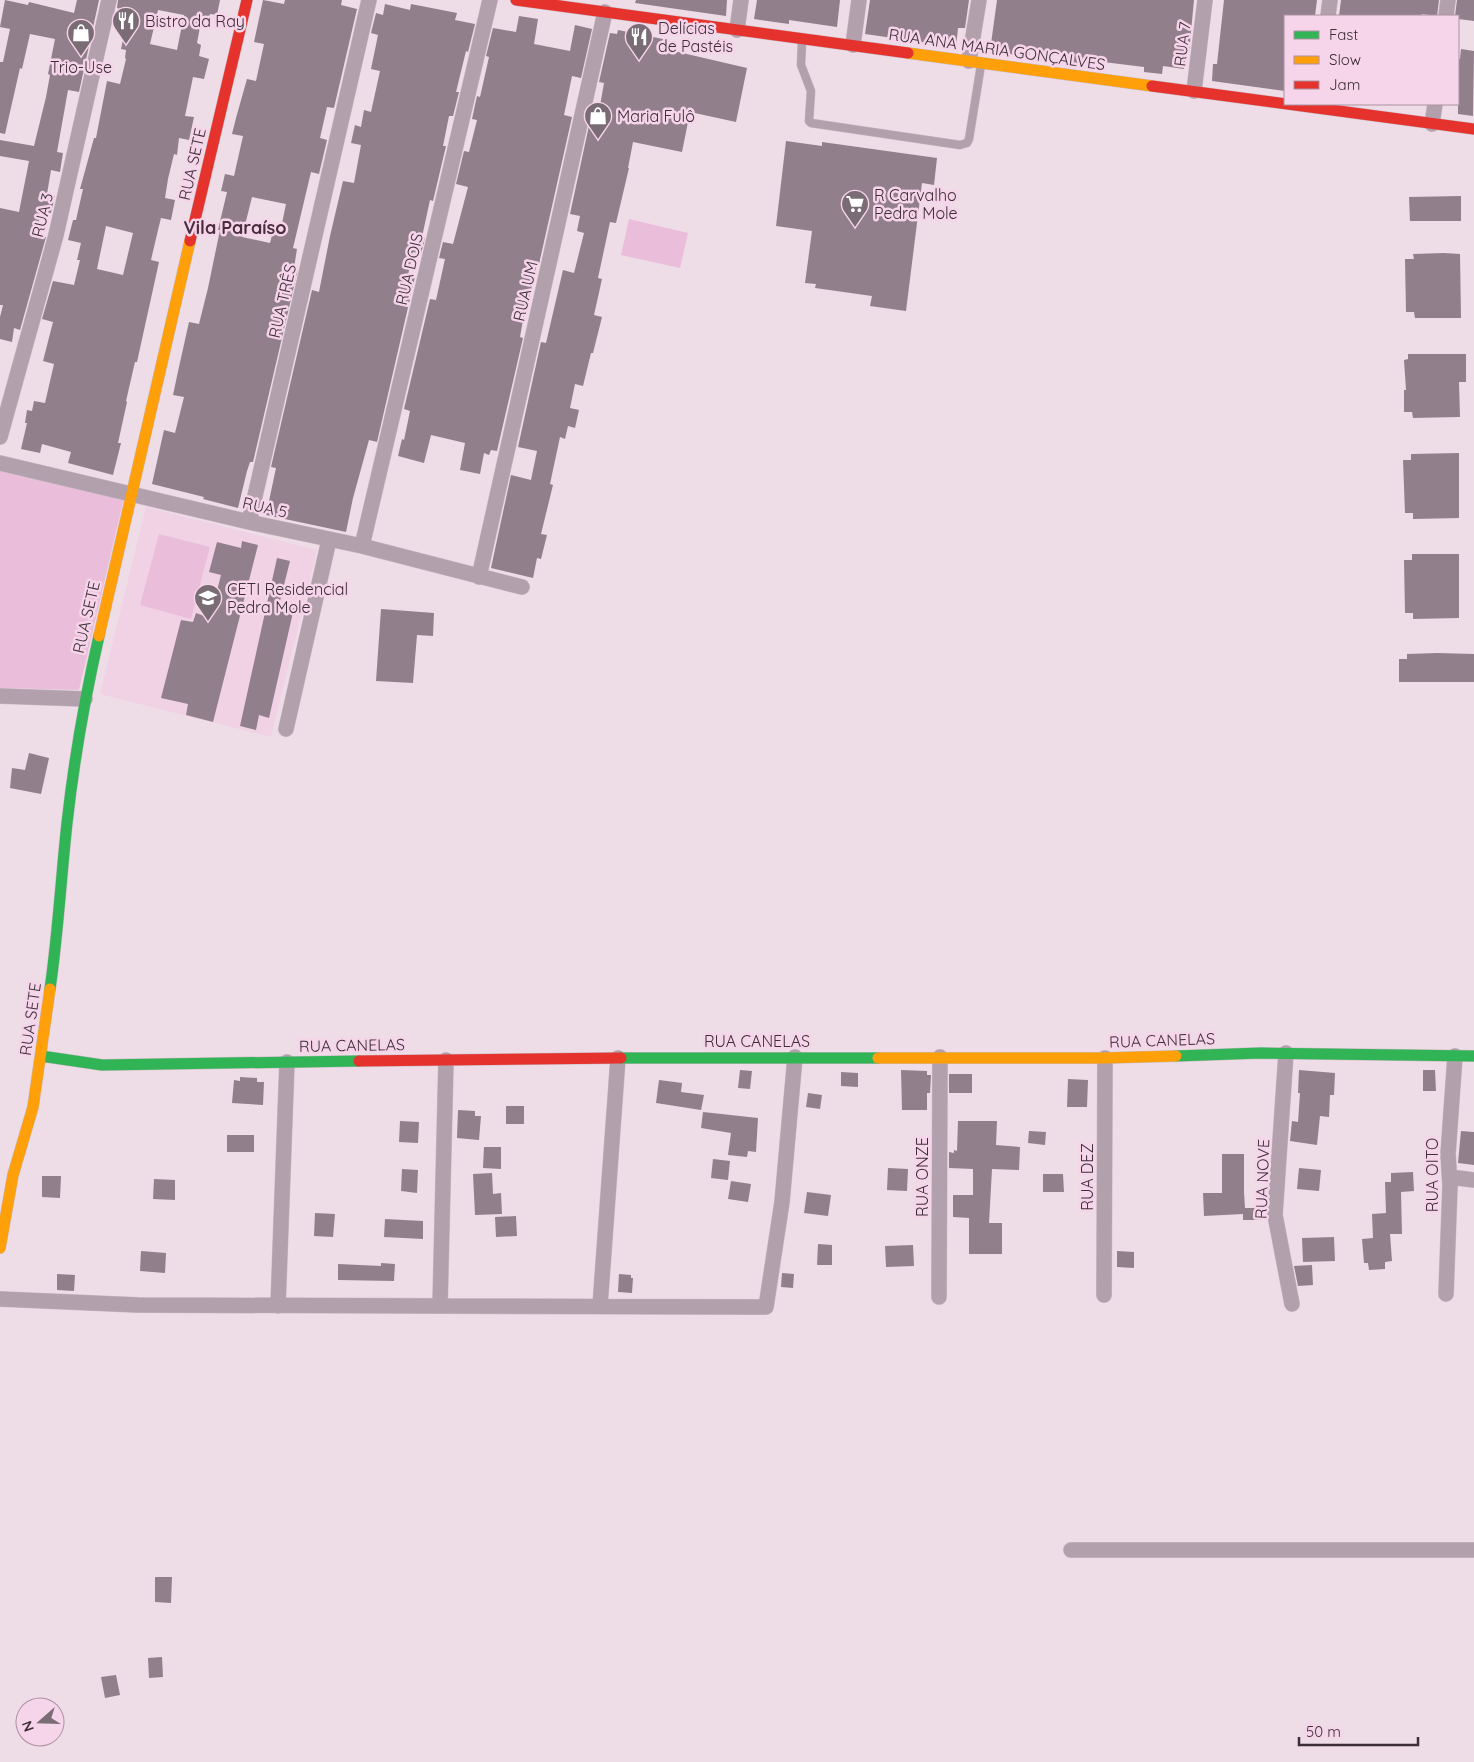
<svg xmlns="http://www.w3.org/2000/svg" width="1474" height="1762" viewBox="0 0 1474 1762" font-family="Quicksand,sans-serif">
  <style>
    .built { fill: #f1d2e5 }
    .green { fill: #eabeda }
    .building { fill: #927f8c; fill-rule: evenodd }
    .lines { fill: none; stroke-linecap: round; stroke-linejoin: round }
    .lane-casing { stroke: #c9bbc3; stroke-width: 9 }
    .street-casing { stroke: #c9bbc3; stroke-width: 16 }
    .fast-casing { stroke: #c9bbc3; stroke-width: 12 }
    .slow-casing { stroke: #c9bbc3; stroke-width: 12 }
    .jam-casing { stroke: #c9bbc3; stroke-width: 12 }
    .lane { stroke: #b2a1ac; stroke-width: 8 }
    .street { stroke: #b2a1ac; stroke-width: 15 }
    .fast { stroke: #30b455; stroke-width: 11 }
    .slow { stroke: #ff9f0a; stroke-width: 11 }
    .jam { stroke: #e5322d; stroke-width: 11 }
    .labels { text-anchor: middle; stroke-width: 5; stroke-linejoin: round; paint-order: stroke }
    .poi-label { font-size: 16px; fill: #3c2f38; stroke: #f6d4e9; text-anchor: start }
    .street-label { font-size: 16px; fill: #3c2f38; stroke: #f6d4e9 }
    .neighbourhood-label { font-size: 18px; font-weight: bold; fill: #482e3f; stroke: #f6d4e9 }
  </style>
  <rect width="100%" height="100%" fill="#eedce7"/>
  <path class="built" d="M146 507 317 550 271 737 100 694Z"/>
  <path class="green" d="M629 219 688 233 680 268 621 255Z
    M0 468 124 498 79 690 0 688Z
    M159 534 210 547 191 619 140 605Z"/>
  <path class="building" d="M5 0 28 5 29 2 74 13 77 0H99L79 92 68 90 57 152 63 153 60 172 51 170 47 194 55 196 51 213 41 211 36 235 46 237 20 330 14 328 12 342 0 339V317L3 305H0V208L19 212 29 161 0 156V140L34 146 46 97 50 75 48 74 55 39 30 34 22 69 20 68 5 134 0 133V62H3L10 29 0 27Z
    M118 0H220L217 15 210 14 209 18 202 16 197 43 201 45 199 56 209 59 204 79 193 77 185 116 194 117 189 140 179 138 177 155 174 154 168 179 165 198 175 200 171 220 161 218 158 230 151 260 159 262 137 362H135L126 401 127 402 118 443H121L113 475 68 463 71 452 42 444 40 453 21 449 27 423H25L27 410 32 411 34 401 45 403 54 364 43 361 53 322 42 319 53 281 74 285 80 260H77L81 243 68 240 73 220H76L83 189H80L94 138H96L107 81 120 84 126 59 125 58 126 50 121 49 129 11 117 8ZM158 10 184 15 177 50 150 44ZM106 226 133 233 123 275 97 269Z
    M263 0 284 4 285 0H342L341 5 357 9 334 108 327 107 320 138 327 140 319 174 311 172 293 248 297 249 294 268 298 269 253 462H250L247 471 238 508 203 499 204 497 152 484 164 430 175 433 184 397 173 395 177 376 189 322 199 324 208 288 220 230H218L227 192 221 191 225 174 234 176 243 136 232 134 236 118 247 79 256 81 264 44 254 42ZM252 197 286 204 280 233 273 231 270 243 242 237Z
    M636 0H727L726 16 635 3Z
    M757 0H840L837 27 789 20V24L754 19Z
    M870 0H969L965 28H958L956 47 865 34Z
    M997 0H1194L1189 53H1186L1184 69 1163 66 1162 74 1144 72V67L1087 60V64L1068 62 1069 54 1030 49 1029 57 990 51Z
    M1224 0H1317L1315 16H1285V91L1212 81 1213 64H1217Z
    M1341 0H1439L1437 16 1422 14 1421 16H1339Z
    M1457 0H1474V21L1458 19V16H1455Z
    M385 4 410 10 411 4 457 13 455 20 475 24 468 52 466 51 456 92H459L453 116H449L443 146H446L433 201 430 200 422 237 425 238 421 254 413 252 408 275 415 277 377 442 369 440 353 498 346 532 266 515 276 468 271 467 312 290 319 292 330 236 343 181 354 183 361 145 351 143 355 125 361 127 364 110 371 112 380 71 371 69 378 35 371 33 376 13 383 15Z
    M519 16 538 19 534 44 570 51 575 25 592 29 581 78 572 76 564 115 572 117 539 264H537L529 299 527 298 520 337 523 338 497 451 491 450 489 455 484 453 480 474 460 470 465 443 431 435 424 463 398 456 402 439 404 440 410 411 404 409 430 299 436 300 445 259 439 258 443 242 453 244 468 187 456 184 464 151 469 152 477 120 472 119 477 96 480 97 489 57 486 56 493 28 516 32Z
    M618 30 663 39 661 48 747 68 736 122 690 112 682 152 633 142 628 168H629L616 223 610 222 598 278 602 279 594 315 602 317 593 353H591L583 386 575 384 570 408 579 410 575 428 568 426 565 439 560 437 550 484 553 485 541 534 547 535 541 559 537 558 533 578 491 568 511 475 531 480 537 451 518 447 541 342 546 343 563 270 574 273 584 233 577 231 580 216 570 214 590 121 597 123 604 83 599 82 610 33 617 34Z
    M1461 49 1474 51 1473 116 1458 114V59H1460Z
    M786 141 822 146V142L937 158 934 185 922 183 906 311 870 306 872 296 815 288 816 284 805 283 812 231 776 226Z
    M1461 196V221H1410L1409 197Z
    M1444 253 1460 254 1461 318H1415L1414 312H1406L1405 259H1414L1413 254Z
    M1408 354H1466V382H1459L1460 417 1413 418 1412 412H1404V390H1406L1404 360 1408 359Z
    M1459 453V518L1413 519V513H1405L1403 460H1411V454Z
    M242 541 258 545 213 722 186 715 188 704 161 698 181 620 193 622 196 613 210 618 221 575 209 572 217 542 241 548Z
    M1412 554H1459V618L1413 619V613H1405L1404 560H1412Z
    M277 558 290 561 279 605 294 608 269 718 259 715 256 730 240 726Z
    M381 609 434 613 433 636 417 635 413 683 376 681Z
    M1437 653 1474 654V682H1399V659H1407V654Z
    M29 753 49 758 41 794 10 788 12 768 25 770Z
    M740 1070 752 1071 750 1089 738 1088Z
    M901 1070 927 1071V1075H931L930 1093H927V1110H902Z
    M1299 1070 1335 1073 1334 1095H1330L1329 1117 1320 1116 1317 1145 1290 1141 1292 1121 1298 1122 1300 1093H1298Z
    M1423 1070H1435L1436 1091H1423Z
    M841 1072 858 1073V1087L841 1086Z
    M949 1074H972V1093H949Z
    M240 1077 257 1078V1082H264L263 1105 232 1103 234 1080 240 1081Z
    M1068 1079 1088 1080 1087 1107H1067Z
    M659 1080 682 1083 681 1092 704 1095 701 1110 656 1103Z
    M808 1093 822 1095 820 1109 806 1107Z
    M506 1106H524V1124H506Z
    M458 1110 475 1111V1116H481L479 1140 457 1138Z
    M703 1112 758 1118 756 1152 748 1151 747 1157 728 1155 731 1133 701 1128Z
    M400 1121 419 1122 418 1143 399 1142Z
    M958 1121H997L996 1145 1020 1147 1019 1170 992 1169 989 1223H1002V1254H969V1218L953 1217V1195H973V1169L949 1168V1152L954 1153V1150L957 1151Z
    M1029 1131 1046 1132 1045 1145 1028 1143Z
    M1461 1131 1474 1132V1165L1458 1163Z
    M227 1135H254V1152H227Z
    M484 1147H501V1169L483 1168Z
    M1222 1154H1244V1192L1245 1208H1263L1264 1220H1243V1214L1204 1216 1203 1193H1222Z
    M713 1159 730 1161 728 1180 711 1178Z
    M888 1168 908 1169 907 1191 887 1190Z
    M1299 1168 1321 1170 1319 1191 1297 1189Z
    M402 1169 418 1170 417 1193 401 1191Z
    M1413 1172 1414 1191 1401 1192 1402 1234H1390L1392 1261 1385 1262V1269L1369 1270 1368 1263H1364L1362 1239 1373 1238 1372 1214 1386 1213 1385 1182H1391V1173Z
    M492 1173 493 1194 501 1193 502 1214 475 1215 473 1174Z
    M1043 1174H1063L1064 1192H1043Z
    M42 1176H61L60 1198 42 1197Z
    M154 1179 175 1180V1200L153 1199Z
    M731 1181 751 1184 748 1202 728 1199Z
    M807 1192 831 1195 828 1216 804 1213Z
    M315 1213 335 1214 333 1237 314 1236Z
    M516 1216 517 1236 496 1237 495 1217Z
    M385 1219 423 1221V1239L384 1237Z
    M1334 1237 1335 1261 1303 1262 1302 1238Z
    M818 1244 832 1245V1265H817Z
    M913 1245 914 1266 886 1267 885 1246Z
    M141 1251 166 1253 165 1273 140 1271Z
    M1117 1251 1134 1252V1268L1117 1267Z
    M381 1263 395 1264 394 1281 338 1280V1264L381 1266Z
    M1312 1265 1313 1285 1298 1286 1294 1266Z
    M782 1273 794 1274 793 1288 781 1287Z
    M57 1274 75 1275 74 1291 57 1290Z
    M619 1274 631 1275V1278H633L632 1293 618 1292Z
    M155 1577H172L171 1603 155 1602Z
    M162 1657 163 1677 149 1678 148 1658Z
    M116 1675 120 1695 105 1698 101 1677Z"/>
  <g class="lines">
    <defs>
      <path id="lane" d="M802 41 801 65 811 91 809 121 811 123 960 145 967 143 969 139 981 65"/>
      <path id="street" d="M1328 16 1330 0
        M1446 16 1448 0
        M737 30 741 0
        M853 45 859 0
        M969 61 979 0
        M1194 91 1205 0
        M1432 124 1435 104
        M0 437 56 235 109 0
        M0 463 249 522 362 546 522 587
        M249 522 369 0
        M362 546 490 0
        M479 577 605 12
        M0 696 85 699
        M286 729 329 540
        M1286 1053 1275 1215 1292 1304
        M1450 1177 1474 1180
        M1446 1294 1450 1186 1448 1154 1455 1056
        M1104 1295 1105 1058
        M939 1297 940 1057
        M0 1299 138 1305 766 1307 782 1202 795 1057
        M278 1306 287 1062
        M440 1306 446 1060
        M600 1306 618 1058
        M1071 1550H1474"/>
      <path id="fast" d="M50 989C58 934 61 878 67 823 74 760 85 697 99 636
        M41 1056 102 1065 359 1061
        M1176 1056 1261 1053 1474 1056
        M621 1058H878"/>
      <path id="slow" d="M908 53 1152 86
        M99 636 190 241
        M878 1058H1105L1176 1056
        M0 1248 13 1175 33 1107 50 989"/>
      <path id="jam" d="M516 0 908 53
        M1152 86 1474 129
        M190 241 247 0
        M359 1061 621 1058"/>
    </defs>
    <use href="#lane" class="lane-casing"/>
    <use href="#street" class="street-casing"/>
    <use href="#fast" class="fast-casing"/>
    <use href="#slow" class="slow-casing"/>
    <use href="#jam" class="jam-casing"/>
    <use href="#lane" class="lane"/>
    <use href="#street" class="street"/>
    <use href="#fast" class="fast"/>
    <use href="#slow" class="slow"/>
    <use href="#jam" class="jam"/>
  </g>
  <defs>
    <symbol id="restaurant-pin" viewBox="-11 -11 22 30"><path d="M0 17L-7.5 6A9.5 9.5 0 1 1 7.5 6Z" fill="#7a6c75" stroke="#f6d4e9"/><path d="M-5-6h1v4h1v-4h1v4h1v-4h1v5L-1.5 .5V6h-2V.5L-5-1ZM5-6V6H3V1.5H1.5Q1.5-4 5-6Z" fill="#fff"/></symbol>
    <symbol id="shop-pin" viewBox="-11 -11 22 30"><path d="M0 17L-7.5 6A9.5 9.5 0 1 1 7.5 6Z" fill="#7a6c75" stroke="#f6d4e9"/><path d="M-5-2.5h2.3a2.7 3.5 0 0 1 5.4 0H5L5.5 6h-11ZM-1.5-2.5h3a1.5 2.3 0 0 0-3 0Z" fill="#fff"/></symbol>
    <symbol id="supermarket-pin" viewBox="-11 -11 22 30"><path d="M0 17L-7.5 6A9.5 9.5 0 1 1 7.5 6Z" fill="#7a6c75" stroke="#f6d4e9"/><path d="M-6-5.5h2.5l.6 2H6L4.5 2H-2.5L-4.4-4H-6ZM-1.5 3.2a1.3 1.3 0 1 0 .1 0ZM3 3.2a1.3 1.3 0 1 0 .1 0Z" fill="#fff"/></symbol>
    <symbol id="school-pin" viewBox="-11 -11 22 30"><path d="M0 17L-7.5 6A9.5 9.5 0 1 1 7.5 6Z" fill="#7a6c75" stroke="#f6d4e9"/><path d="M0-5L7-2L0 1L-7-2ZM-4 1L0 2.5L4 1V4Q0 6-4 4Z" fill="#fff"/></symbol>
  </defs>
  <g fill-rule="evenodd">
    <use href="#restaurant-pin" x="110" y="5" width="32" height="43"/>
    <use href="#shop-pin" x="65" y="17" width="32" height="43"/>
    <use href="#restaurant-pin" x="623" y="21" width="32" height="43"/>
    <use href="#shop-pin" x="582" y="100" width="32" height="43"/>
    <use href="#supermarket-pin" x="839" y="188" width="32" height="43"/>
    <use href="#school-pin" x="192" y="582" width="32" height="43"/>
  </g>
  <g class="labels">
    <g class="poi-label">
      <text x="145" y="27">Bistro da Ray</text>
      <text x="658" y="34">Delícias<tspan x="658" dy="18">de Pastéis</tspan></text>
      <text x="81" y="73" text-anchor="middle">Trio-Use</text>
      <text x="617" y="122">Maria Fulô</text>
      <text x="874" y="201">R Carvalho<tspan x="874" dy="18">Pedra Mole</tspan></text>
      <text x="227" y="595">CETI Residencial<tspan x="227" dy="18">Pedra Mole</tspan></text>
    </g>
    <g class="street-label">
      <text transform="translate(1182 44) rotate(-83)" y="6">RUA 7</text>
      <text transform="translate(997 49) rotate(8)" y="6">RUA ANA MARIA GONÇALVES</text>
      <text transform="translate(192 164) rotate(-77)" y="6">RUA SETE</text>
      <text transform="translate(42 215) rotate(-76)" y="6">RUA 3</text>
      <text transform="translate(409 269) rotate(-77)" y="6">RUA DOIS</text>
      <text transform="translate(525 291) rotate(-77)" y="6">RUA UM</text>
      <text transform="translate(282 301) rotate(-77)" y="6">RUA TRÊS</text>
      <text transform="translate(265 507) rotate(13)" y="6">RUA 5</text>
      <text transform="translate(86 617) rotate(-77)" y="6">RUA SETE</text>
      <text transform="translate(30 1019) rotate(-82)" y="6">RUA SETE</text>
      <text transform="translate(1162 1040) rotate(-2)" y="6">RUA CANELAS</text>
      <text x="757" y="1047">RUA CANELAS</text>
      <text transform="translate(352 1045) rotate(-1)" y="6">RUA CANELAS</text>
      <text transform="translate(1432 1175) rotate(-90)" y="6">RUA OITO</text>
      <text transform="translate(922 1177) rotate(-90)" y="6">RUA ONZE</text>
      <text transform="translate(1087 1177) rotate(-90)" y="6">RUA DEZ</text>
      <text transform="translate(1262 1179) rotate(-88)" y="6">RUA NOVE</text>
    </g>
    <g class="neighbourhood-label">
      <text x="235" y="234">Vila Paraíso</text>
    </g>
  </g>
  <rect x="1284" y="15" width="175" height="90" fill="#f6d4e9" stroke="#ac92a2"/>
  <rect x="1294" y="31" width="25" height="8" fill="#30b455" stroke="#ac92a2"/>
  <text x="1329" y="40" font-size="15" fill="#3c2f38">Fast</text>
  <rect x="1294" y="56" width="25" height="8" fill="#ff9f0a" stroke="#ac92a2"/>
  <text x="1329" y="65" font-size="15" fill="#3c2f38">Slow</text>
  <rect x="1294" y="81" width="25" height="8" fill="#e5322d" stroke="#ac92a2"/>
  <text x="1329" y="90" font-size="15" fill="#3c2f38">Jam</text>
  <g transform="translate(40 1722) rotate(250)"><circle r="24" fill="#f6d4e9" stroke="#ac92a2"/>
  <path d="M0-4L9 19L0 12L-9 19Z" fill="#7a6c75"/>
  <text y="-8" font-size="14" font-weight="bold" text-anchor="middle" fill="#3c2f38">N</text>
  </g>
  <path d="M1299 1737v8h119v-8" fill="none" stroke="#3c2f38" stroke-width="2.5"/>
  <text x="1306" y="1737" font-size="15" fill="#3c2f38" stroke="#f6d4e9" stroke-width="4" paint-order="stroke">50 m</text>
</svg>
